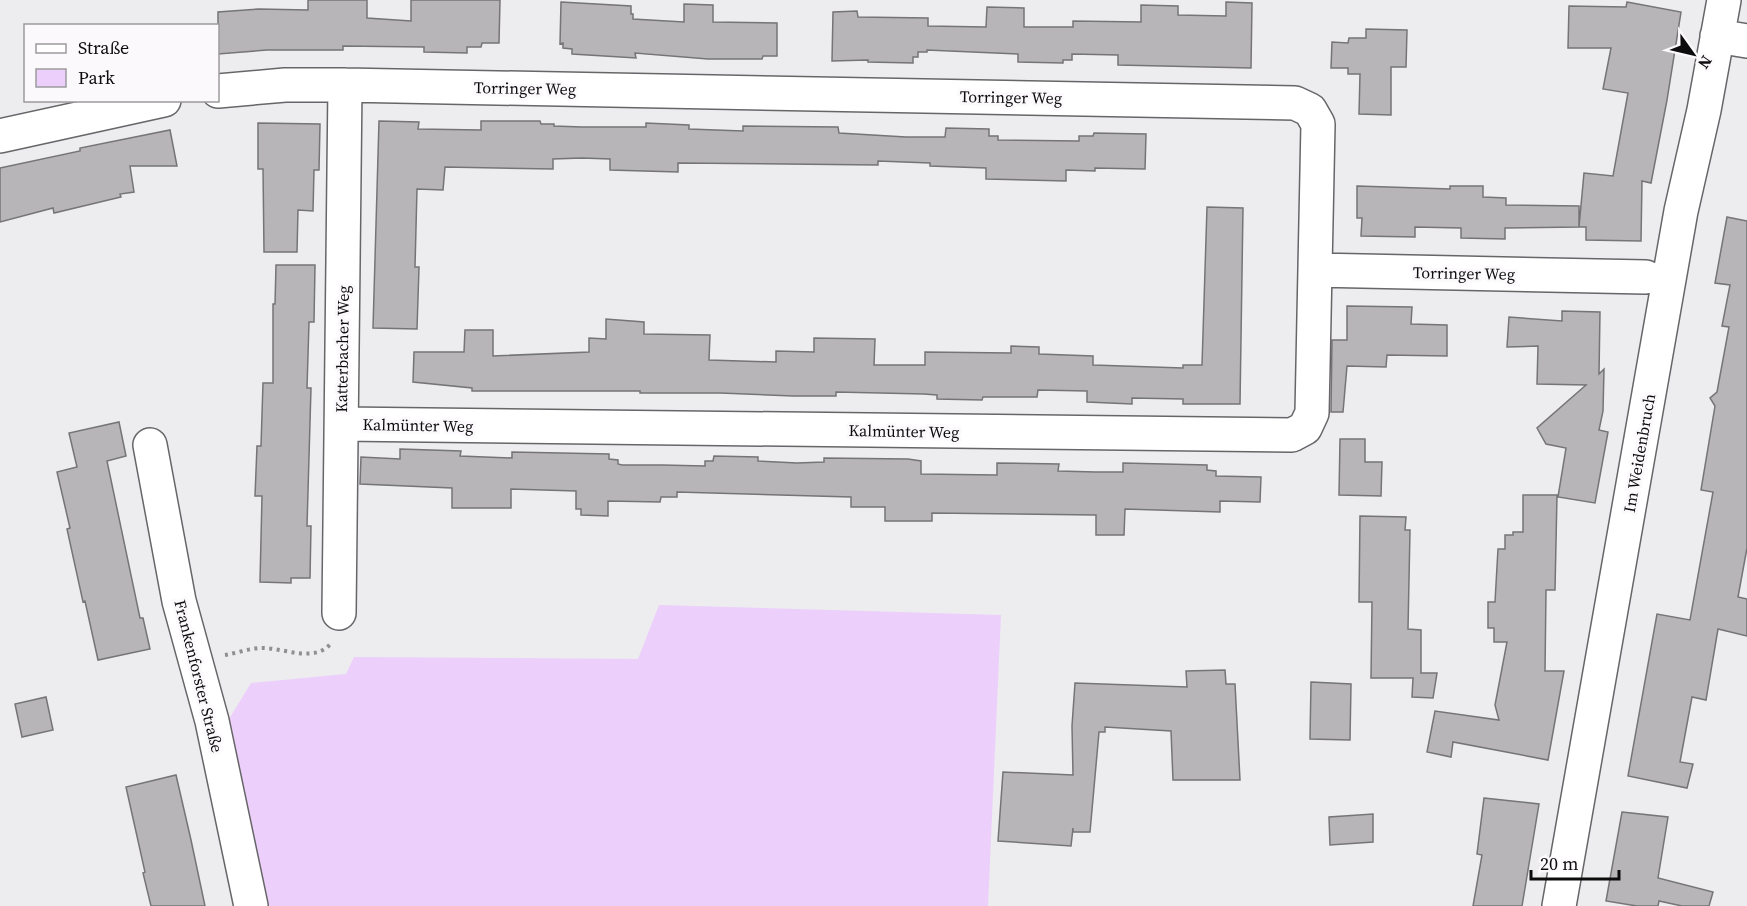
<svg xmlns="http://www.w3.org/2000/svg" width="1747" height="906" viewBox="0 0 1747 906" font-family="'Source Serif 4',serif">
  <style>
    .green { fill: #ecd0fb }
    .building { fill: #b7b5b8; stroke: #757476; stroke-width: 1.5 }
    .lines { fill: none; stroke-linecap: round; stroke-linejoin: round }
    .minor-casing { stroke: #676568; stroke-width: 36 }
    .path { stroke: #8f8e90; stroke-width: 4; stroke-dasharray: 3 4.5; stroke-linecap: butt }
    .minor { stroke: #fff; stroke-width: 33 }
    .labels { text-anchor: middle; stroke-width: 6; stroke-linejoin: round; paint-order: stroke }
    .street-label { font-size: 16px; fill: #0d0c0d; stroke: #fbf9fc }
  </style>
  <rect width="100%" height="100%" fill="#edecef"/>
  <path class="green" d="M659 605 1001 615 988 906H266L229 719 251 683 346 674 354 657 638 659Z"/>
  <path class="building" d="M308 0H367V18L411 21V0H500L499 43H482L481 47H467V53L424 52V47L343 46V50H267L218 54V12L259 9 308 10Z
    M561 2 631 6V14H633V19L684 22V4L713 5V22L777 23V56H763L762 59H708L635 53 636 58 572 54V49L563 48V43L560 44Z
    M1226 2 1252 3 1251 68 1118 65V55L1072 54V60H1063V63L1018 62V54L927 50V52H918V57H913V63L868 62V60L832 61 833 12 857 11 858 17 928 18V26L986 27 987 7 1024 8V27H1073V21L1141 22V5L1178 6V15L1226 16Z
    M1627 2 1681 12 1667 100 1651 183 1642 181 1641 241 1586 240V227H1579L1584 173 1613 176 1628 93 1603 89 1611 48H1568L1569 6 1626 7Z
    M1366 29 1407 30 1406 67H1391V115L1359 114 1360 74H1348V68H1331L1332 42 1348 43 1349 38H1366Z
    M379 121 419 122 418 129 481 130V121H540L541 124H554V126L582 127H646V123L689 125V129L743 131V126L838 127 839 133 906 137H945L946 128 989 129V136H998V140L1079 141V136H1093L1094 133 1146 134 1145 169 1095 168V171L1066 170V181L986 179V168L930 166V163L878 161V165L678 163V172L610 170V159L582 158 553 159V169L445 167 443 190 417 189 415 267H419L417 329 373 328Z
    M258 123 320 124 319 170H314L313 211 298 210 297 252H264L263 169H258Z
    M170 130 177 166H130L134 192 120 194 121 197 54 213 53 208 0 222V168L80 151V148Z
    M1357 186 1450 189V186H1483V197L1506 198V205L1579 206V227L1505 228V239L1461 238V228L1415 227V237L1361 236 1362 218H1357Z
    M1207 207 1243 208 1240 404H1183V399L1132 398V404L1087 402V391L1038 390 1037 397H983L982 400 937 399V395L924 394 836 392V396H793L720 393H640V391H472V388L413 382 414 352H464L465 330H493V356L589 352V338L606 339V319L644 322V334L710 335 709 360 776 362V351L814 352V338L875 339 874 365H925V352L1011 353V346L1039 347V354L1093 356V365L1183 368V365H1202Z
    M1727 217 1747 221V548L1738 597 1747 599V636L1718 629 1706 700 1692 697 1680 762 1693 764 1687 788 1628 776 1657 614 1690 620 1713 492 1701 490 1715 406 1710 398 1717 392 1729 327 1722 326 1730 285 1715 283Z
    M276 265H315L314 322H309L307 388H311L307 526H311L310 578H291V583L260 582 262 496H255L257 446H261L263 383H273V304H275Z
    M1347 306 1412 307 1411 324 1447 325V356L1387 355 1386 367 1347 366 1343 412H1331L1332 340H1347Z
    M1562 311 1600 312 1599 374 1604 369 1603 411 1599 430 1608 432 1595 503 1558 497 1566 448 1546 444 1537 428 1586 385 1537 384 1538 346 1507 347 1509 317 1562 321Z
    M119 422 126 456 107 461 140 618H143L150 649 98 660 85 601 83 602 67 529 70 528 57 472 77 467 69 433Z
    M1340 439H1365V462H1382L1381 496 1339 495Z
    M400 449 461 451 460 456 512 458V452L609 454V459L618 460V464L622 465H662L705 466V461H713L714 456 758 457V461L797 463 824 462V458L908 459 921 461V474L997 475V463L1059 464 1058 471 1096 472H1123V463L1207 465V470L1216 471V476L1261 477 1260 502 1220 501V512L1125 509 1124 535H1096V515L932 513V521H885V507H851V497L677 492V497H661L660 502 608 501V516L581 515V509H576V491L511 489V508H452V488L360 484 361 457 400 459Z
    M1523 495H1557L1555 590H1546L1545 671H1564L1548 760 1453 742 1451 757 1427 752 1435 711 1499 720 1495 705 1507 642H1494V628H1488V602H1495L1498 549H1505V535H1513V532H1523Z
    M1360 516 1406 517 1405 530H1410L1408 629 1421 630V673H1437L1433 698 1412 697 1413 678H1371L1372 602H1359Z
    M1225 670 1226 684H1235L1240 780H1173L1171 731 1105 727V732H1099L1090 832H1073V828L1071 846 998 841 1003 772 1073 775 1072 726 1075 683 1187 687 1186 671Z
    M1311 682 1351 684 1350 740 1310 739Z
    M46 697 53 730 22 737 15 704Z
    M176 775 191 840 205 906H151L143 873 145 872 126 787Z
    M1484 798 1539 804 1522 906H1473L1482 855 1477 854Z
    M1622 812 1668 817 1658 878 1713 892 1709 906H1682L1659 901 1658 906H1637L1606 901Z
    M1373 814V842L1330 845 1329 817Z"/>
  <g class="lines">
    <defs>
      <path id="minor" d="M1717 36 1747 41
        M218 91 285 85H345L1295 103 1310 110 1318 124 1312 413 1305 428 1292 435 342 424
        M0 136 164 100
        M1315 270 1646 277
        M150 445 179 601 212 721 251 906
        M339 613 345 85
        M1559 906 1681 211 1704 110 1724 0"/>
    </defs>
    <use href="#minor" class="minor-casing"/>
    <path class="path" d="M225 655C237 653 250 648 262 648 285 648 316 664 332 642"/>
    <use href="#minor" class="minor"/>
  </g>
  <g class="labels">
    <g class="street-label">
      <text transform="translate(525 88) rotate(1)" y="6">Torringer Weg</text>
      <text transform="translate(1011 97) rotate(1)" y="6">Torringer Weg</text>
      <text transform="translate(1464 273) rotate(1)" y="6">Torringer Weg</text>
      <text transform="translate(342 349) rotate(-89)" y="6">Katterbacher Weg</text>
      <text transform="translate(418 425) rotate(1)" y="6">Kalmünter Weg</text>
      <text transform="translate(904 431) rotate(1)" y="6">Kalmünter Weg</text>
      <text transform="translate(1639 453) rotate(-80)" y="6">Im Weidenbruch</text>
      <text transform="translate(199 676) rotate(76)" y="6">Frankenforster Straße</text>
    </g>
  </g>
  <rect x="24" y="24" width="195" height="78" fill="#fbf9fc" stroke="#9c9a9c" stroke-width="1.5"/>
  <rect x="36" y="44" width="30" height="9" fill="#ffffff" stroke="#9c9a9c" stroke-width="1.5"/>
  <text x="78" y="54" font-size="18" fill="#0d0c0d">Straße</text>
  <rect x="36" y="69" width="30" height="18" fill="#ecd0fb" stroke="#9c9a9c" stroke-width="1.5"/>
  <text x="78" y="84" font-size="18" fill="#0d0c0d">Park</text>
  <g transform="translate(1693 54) rotate(124)" stroke="#fbf9fc" stroke-width="4.5" paint-order="stroke">
  <path d="M0-4.5L10 22L0 15L-10 22Z" fill="#0d0c0d"/>
  <text y="-9" font-size="16" font-weight="bold" text-anchor="middle" fill="#0d0c0d">N</text>
  </g>
  <path d="M1531 870v9h88v-9" fill="none" stroke="#0d0c0d" stroke-width="3"/>
  <text x="1540" y="870" font-size="18" fill="#0d0c0d" stroke="#fbf9fc" stroke-width="4.5" paint-order="stroke">20 m</text>
</svg>
